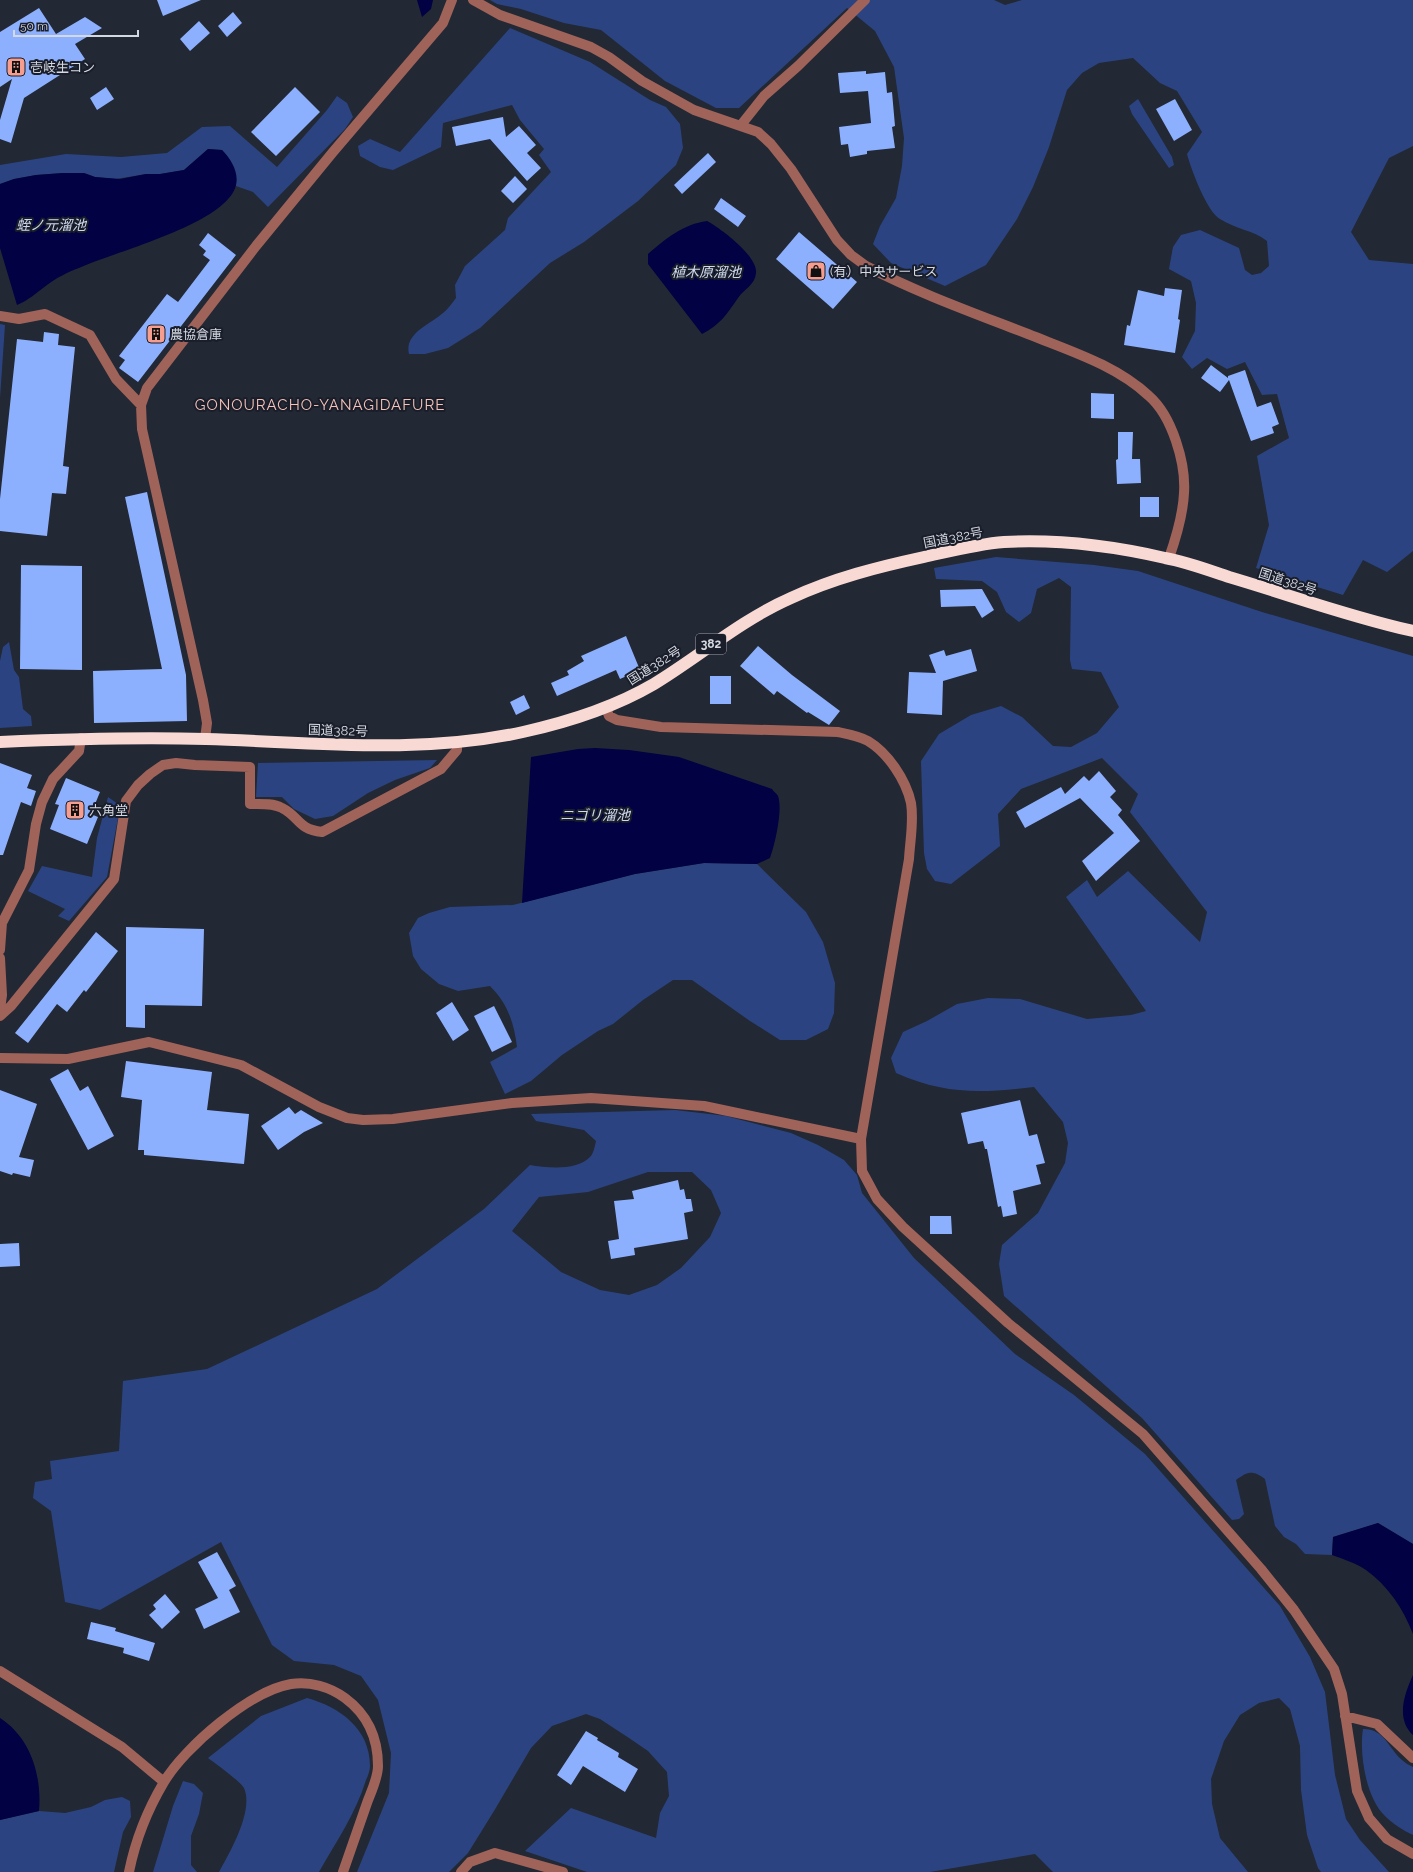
<svg xmlns="http://www.w3.org/2000/svg" width="1413" height="1872" viewBox="0 0 1413 1872" font-family="Raleway,'Noto Sans JP',sans-serif">
  <style>
    .green { fill: #2b4481; fill-rule: evenodd }
    .water { fill: #010143 }
    .building { fill: #8db0fe }
    .lines { fill: none; stroke-linecap: round; stroke-linejoin: round }
    .minor { stroke: #9f6359; stroke-width: 10 }
    .highway { stroke: #f9d9d4; stroke-width: 12 }
    .labels { text-anchor: middle; stroke-width: 4; stroke-linejoin: round; paint-order: stroke }
    .shield { fill: #191e2a; stroke: #9ca0aa; stroke-width: 1 }
    .shield-label { font-size: 12px; font-weight: bold; fill: #d4d8e1 }
    .poi-label { font-size: 13px; fill: #d4d8e1; stroke: #191e2a; text-anchor: start }
    .street-label { font-size: 13px; fill: #d4d8e1; stroke: #191e2a }
    .water-label { font-size: 14px; font-style: italic; fill: #d0daee; stroke: #191e2a }
    .quarter-label { font-size: 15px; letter-spacing: 1px; fill: #f6c3ba; stroke: #191e2a }
  </style>
  <rect width="100%" height="100%" fill="#222834"/>
  <path class="green" d="M490 0H994L1005 5 1022 0H1413V146L1389 158 1351 232 1369 260 1413 264V551L1387 572 1363 560 1343 595 1256 568 1269 525 1257 456 1289 438 1277 394 1262 395 1245 362 1227 369 1207 358 1192 369 1182 357 1195 331 1196 303 1191 281 1169 269 1173 247 1181 235 1200 230 1239 248 1245 270 1252 275 1261 273 1269 266 1267 241C1253 230 1235 229 1220 219 1207 212 1191 169 1187 154L1202 132 1177 91 1160 83 1133 58 1099 63 1082 73 1067 90 1049 147 1033 187 1017 219 986 265 945 286 891 263 873 244 880 226 896 198 902 166 904 138 894 67 875 31 847 8 739 108H716L665 81 601 30 564 23 521 9 497 4Z
    M510 28 590 62 650 100 666 107 680 124 683 148 676 165 638 201 584 242 550 263 480 328 448 348 425 354H409C404 333 431 324 443 313 448 309 452 303 456 298L455 285 465 266 505 230 508 218 551 172 539 155 544 149 520 120 512 105 443 123 441 147 393 170 380 167 360 156 358 146 370 139 400 152Z
    M337 96 347 103 353 117 345 129 268 207 253 192 236 186C237 172 232 161 222 150L208 149 184 170 160 174H146L116 179 95 177 84 173H63L36 175 14 179 0 184V165L66 154 121 157 167 153 202 127 230 126 277 167 327 110Z
    M1138 99 1172 157 1174 165 1169 168 1132 114 1129 106Z
    M0 324 5 325 0 398Z
    M996 557 1094 565 1138 571 1262 612 1413 656V1544L1378 1523 1333 1537 1332 1555 1305 1554 1296 1544 1284 1537 1275 1526 1265 1479C1253 1470 1248 1471 1236 1480L1244 1514 1239 1519 1232 1520 1142 1418 1004 1296 999 1264 1002 1245 1038 1213 1065 1163 1068 1143 1063 1122 1034 1087C981 1093 946 1095 896 1073L891 1058 903 1032 927 1021 957 1004 988 998 1020 999 1087 1019 1131 1015 1146 1011 1066 897 1087 880 1097 897 1128 871 1200 942 1207 912 1130 812 1138 794 1102 758 1021 789 998 814 1000 846 951 884 935 881 927 869 924 853 921 761 939 734 971 715 1001 706 1022 717 1053 746 1071 747 1097 733 1119 707 1101 672 1072 669 1070 660 1071 587 1059 578 1037 589 1031 613 1019 622 1006 612 997 592 982 581 936 579 934 568Z
    M9 642 14 670 19 677 23 709 31 716 32 726 0 728V661L3 647Z
    M437 760 430 768 395 780 368 793 333 816 315 819 294 809 282 797H256L258 763Z
    M108 797 118 804V818L107 877 69 921 58 916 65 909 28 891 42 866 92 877 97 838Z
    M704 863 757 864 806 912 823 942 835 983 834 1013 828 1029 806 1040H780L750 1021 692 980H673L643 1000 613 1024 598 1031 562 1055 531 1081 505 1094 490 1062 517 1047C514 1023 508 1004 490 986L458 991 439 984 421 969 413 956 409 933 418 918 429 913 450 907 513 905 635 874Z
    M675 1110 726 1116 791 1133 818 1145 844 1160 857 1175 862 1193 914 1258 1015 1354 1074 1395 1145 1454 1280 1606 1310 1657 1325 1692 1335 1775 1346 1819 1360 1840 1389 1872H1321L1318 1868 1307 1835 1301 1790 1300 1746 1290 1709 1279 1698 1259 1703 1240 1715 1224 1741 1211 1779 1212 1804 1220 1838 1248 1872H1053L1035 1854 930 1872H587L525 1851 571 1808 656 1838 660 1813 669 1796 667 1772 648 1751 629 1738 600 1719 586 1714 552 1726 531 1748 494 1811 468 1853 449 1872H357L389 1793 391 1753 378 1700 361 1676 334 1665 294 1661 272 1645 221 1542 100 1610 65 1602 51 1511 33 1498 35 1482 52 1479 50 1461 119 1451 123 1381 207 1369 377 1289 484 1209 530 1165C548 1168 578 1171 591 1156 594 1152 595 1145 596 1141L584 1130 536 1121 531 1114ZM648 1172H692L711 1190 721 1213 710 1237 681 1268 657 1285 629 1295 600 1290 561 1272 512 1231 539 1197 588 1192Z
    M307 1698C339 1707 370 1728 370 1766 370 1770 368 1776 366 1780 356 1813 336 1842 319 1872H219C230 1852 254 1811 244 1788 241 1782 215 1763 208 1758L261 1716Z
    M1363 1729C1385 1729 1388 1748 1402 1760 1405 1763 1409 1765 1413 1767V1835C1404 1831 1393 1824 1385 1816 1366 1798 1359 1754 1363 1729Z
    M183 1781 194 1784 203 1793 199 1814 191 1836V1865L197 1872H153L173 1806Z
    M122 1797 130 1801 131 1817 123 1832 114 1872H0V1820L39 1811 65 1813 91 1807 105 1800Z"/>
  <path class="water" d="M417 0H433L431 9 422 17Z
    M208 149 222 150C231 159 239 172 236 185 227 224 113 252 79 268 68 272 56 278 47 285 36 293 29 300 17 305L0 248V184L14 179 36 175 63 173H84L95 177 120 179 146 174H160L184 170Z
    M707 221C720 228 758 256 756 273 755 285 744 289 738 298 727 314 720 325 702 334L648 264V254C665 239 684 224 707 221Z
    M595 748 629 750 679 757 772 789C773 791 777 794 778 796 783 809 775 845 770 858L757 864 704 863 635 874 522 903 531 757 578 749Z
    M1378 1523 1413 1544V1634C1403 1608 1388 1586 1366 1570 1356 1563 1343 1559 1332 1555L1333 1537Z
    M1413 1675V1735C1395 1718 1405 1693 1413 1675Z
    M0 1718C31 1738 42 1776 39 1811L0 1820Z"/>
  <path class="building" d="M157 0H201L163 16Z
    M39 8 56 34 85 17 102 28 75 44 85 59 24 98 11 143 0 139V120L12 79 0 87V32Z
    M233 12 242 23 227 37 218 26Z
    M199 21 210 33 190 51 180 39Z
    M866 71V74L885 72 887 93 892 92 895 126 892 127 895 148 867 151V154L850 157 848 144 841 145 839 127 871 123 868 91 840 93 838 73Z
    M106 87 114 99 97 110 90 98Z
    M295 87 320 112 276 156 251 132Z
    M1175 99 1192 130 1174 141 1156 109Z
    M503 117 506 137 519 126 536 145 527 153 541 168 527 181 490 139 456 146 452 127Z
    M708 153 716 162 682 194 674 185Z
    M515 176 527 189 513 203 501 191Z
    M721 198 746 216 738 227 714 209Z
    M799 232 857 282 833 309 776 259Z
    M208 233 236 255 138 382 119 368 125 360 119 356 167 294 178 302 210 260 203 255 206 251 199 245Z
    M1165 288 1182 290 1178 319 1180 320 1175 353 1124 345 1127 325 1130 326 1138 290 1164 296Z
    M44 332 59 334 58 345 75 347 63 466 69 467 66 494 52 493 47 536 0 531V499L17 339 43 342Z
    M1211 365 1228 378V376L1245 370 1257 407 1271 402 1279 424 1272 427 1274 433 1251 441 1229 380 1220 392 1201 378Z
    M1091 393 1114 394V419L1091 418Z
    M1118 432H1133L1132 459H1140L1141 483 1117 484 1116 460 1118 459Z
    M147 492 186 675 187 721 94 723 93 671 162 669 125 497Z
    M1140 497H1159V517H1140Z
    M21 565 82 566V670L20 669Z
    M982 589 994 610 982 618 975 606 941 607 940 590Z
    M626 636 640 670 620 679 616 670 557 696 551 683 569 675 567 671 584 661 581 656Z
    M758 646 792 675 840 711 829 725 808 712 807 713 777 691 774 695 740 666Z
    M971 649 977 671 943 681 942 715 907 713 909 672 936 673 929 655 944 650 946 656Z
    M710 676H731V704H710Z
    M524 695 530 708 516 715 510 702Z
    M0 763 32 775 27 788 36 791 31 806 21 802 3 855H0Z
    M1099 771 1116 791 1110 797 1122 810 1118 815 1140 841 1096 881 1082 861 1114 833 1080 798 1025 828 1016 812 1061 787 1065 794 1084 776 1089 781Z
    M66 778 100 792 91 814 98 817 87 844 50 829 59 805 55 804Z
    M126 927 204 929 202 1006 145 1005V1028L126 1027Z
    M96 932 118 951 86 992 84 990 67 1012 57 1004 28 1043 15 1033Z
    M452 1002 469 1030 453 1041 436 1013Z
    M494 1006 512 1042 492 1052 474 1016Z
    M126 1061 212 1072 207 1110 249 1114 244 1164 144 1155V1150H138L142 1100 121 1097Z
    M68 1069 80 1091 88 1086 114 1136 88 1150 50 1079Z
    M0 1090 37 1104 19 1157 34 1160 30 1177 13 1173 12 1175 0 1171Z
    M1020 1100 1029 1136 1037 1134 1045 1163 1036 1165 1041 1184 1013 1191 1017 1214 1003 1217 1001 1206 998 1207 987 1149H985L983 1141 968 1144 961 1113Z
    M289 1107 295 1114 301 1110 323 1123 304 1132 278 1150 261 1126Z
    M678 1180 680 1190 684 1189 686 1199H691L693 1211 684 1213 688 1239 634 1248 635 1255 611 1259 608 1241 619 1239 614 1201 634 1199 632 1191Z
    M930 1216H951L952 1234H930Z
    M19 1243 20 1266 0 1267V1244Z
    M217 1552 236 1586 229 1590 240 1612 204 1629 195 1609 218 1598 198 1562Z
    M165 1594 180 1612 162 1629 149 1615 156 1609 153 1605Z
    M91 1622 116 1628 115 1631 155 1643 149 1661 123 1653 124 1648 87 1639Z
    M586 1731 598 1738 597 1740 619 1753 618 1757 638 1769 625 1792 583 1766 571 1785 557 1775Z"/>
  <g class="lines">
    <path class="minor" d="M473 0 500 15 591 47 609 57 642 81 694 110 758 132 771 144 791 169 837 240 851 255 866 266C918 293 974 313 1028 334 1070 351 1116 365 1149 396 1172 416 1186 463 1184 493 1183 515 1176 538 1169 558
      M741 125 764 96 798 66 865 0
      M0 316 19 319 45 314 90 335 116 379 141 405
      M606 708 609 716 617 720 661 727 838 732C848 734 859 736 868 741 888 753 906 780 911 803 914 821 910 841 909 859L861 1139 862 1171 877 1199 903 1227 1008 1323 1143 1434 1261 1569 1294 1610 1334 1669 1342 1694 1357 1791 1369 1818 1387 1839 1413 1854
      M205 739 207 723 203 700 142 429 141 405 147 388 256 246 333 152 443 23 452 0
      M0 950 2 923 29 870 36 824 42 802 53 779 79 751 81 738
      M0 958 2 995 0 1009
      M0 1016 11 1006 114 879 126 801 138 785 150 774 163 765 176 763 195 765 250 767V804C260 804 273 803 282 808 300 817 297 829 322 832L441 769 457 750V743
      M0 1058 68 1059 149 1042 241 1065 319 1107 347 1118 363 1120 393 1119 512 1103 591 1098 704 1106 861 1139
      M0 1671 122 1747 164 1782
      M1345 1716 1377 1724 1413 1758
      M129 1872C135 1842 148 1809 164 1782 185 1747 250 1691 291 1684 310 1681 330 1687 345 1698 368 1715 378 1738 378 1766 378 1778 371 1792 367 1803 359 1826 351 1849 343 1872
      M461 1872 470 1862 495 1853 563 1872"/>
    <path class="highway" d="M0 742C69 739 137 737 206 739 312 742 418 755 523 732 568 722 613 708 654 684 700 656 741 620 791 598 834 578 878 567 924 557 951 551 977 544 1004 542 1058 539 1113 546 1165 558 1187 562 1208 570 1229 577 1290 595 1350 617 1413 631"/>
  </g>
  <defs>
    <symbol id="building-square" viewBox="-11 -11 22 22"><rect x="-9" y="-9" width="18" height="18" rx="4" fill="#f59d8f" stroke="#191e2a"/><path d="M-4-6H4V6H1V3H-1V6H-4ZM-2.5-4.3h1.7v1.8h-1.7ZM.8-4.3h1.7v1.8H.8ZM-2.5-1h1.7V.8h-1.7ZM.8-1h1.7V.8H.8Z" fill="#111"/></symbol>
    <symbol id="shop-square" viewBox="-11 -11 22 22"><rect x="-9" y="-9" width="18" height="18" rx="4" fill="#f59d8f" stroke="#191e2a"/><path d="M-5-2.5h2.3a2.7 3.5 0 0 1 5.4 0H5L5.5 6h-11ZM-1.5-2.5h3a1.5 2.3 0 0 0-3 0Z" fill="#111"/></symbol>
  </defs>
  <g fill-rule="evenodd">
    <use href="#building-square" x="5" y="56" width="22" height="22"/>
    <use href="#shop-square" x="805" y="260" width="22" height="22"/>
    <use href="#building-square" x="145" y="323" width="22" height="22"/>
    <use href="#building-square" x="64" y="799" width="22" height="22"/>
  </g>
  <g class="labels">
    <rect class="shield" x="696" y="634" width="30" height="20" rx="3"/>
    <g class="shield-label">
      <text x="711" y="648">382</text>
    </g>
    <g class="poi-label">
      <text x="30" y="72">壱岐生コン</text>
      <text x="830" y="276">(有）中央サービス</text>
      <text x="170" y="339">農協倉庫</text>
      <text x="89" y="815">六角堂</text>
    </g>
    <g class="street-label">
      <text transform="translate(953 537) rotate(-11)" y="5">国道382号</text>
      <text transform="translate(1288 581) rotate(18)" y="5">国道382号</text>
      <text transform="translate(654 665) rotate(-32)" y="5">国道382号</text>
      <text transform="translate(338 730) rotate(2)" y="5">国道382号</text>
    </g>
    <g class="water-label">
      <text x="51" y="230">蛭ノ元溜池</text>
      <text x="706" y="277">植木原溜池</text>
      <text x="595" y="820">ニゴリ溜池</text>
    </g>
    <g class="quarter-label">
      <text x="320" y="410">GONOURACHO-YANAGIDAFURE</text>
    </g>
  </g>
  <path d="M14 30v6h124v-6" fill="none" stroke="#d4d8e1" stroke-width="2"/>
  <text x="20" y="30" font-size="12" fill="#d4d8e1" stroke="#191e2a" stroke-width="3" paint-order="stroke">50 m</text>
</svg>
